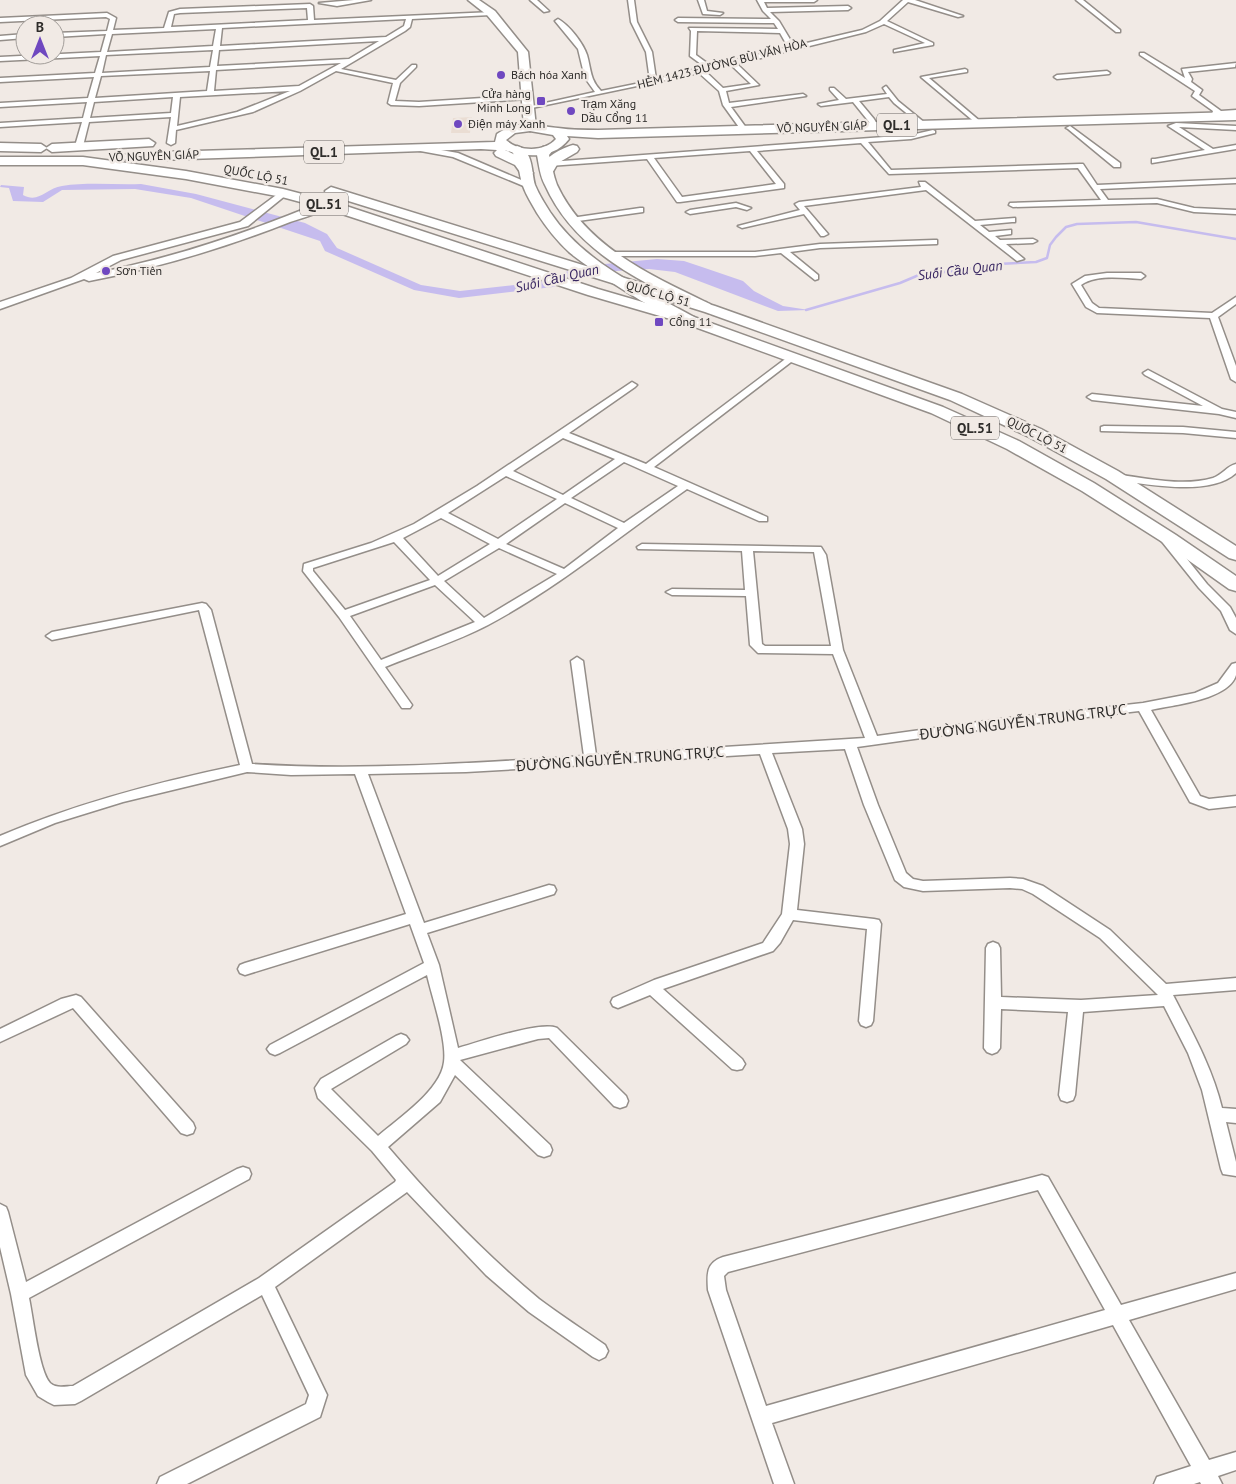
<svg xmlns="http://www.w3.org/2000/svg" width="1236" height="1484" viewBox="0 0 1236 1484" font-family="'PT Sans',sans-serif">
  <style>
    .built { fill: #eaddd3 }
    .water { fill: #c6bcee }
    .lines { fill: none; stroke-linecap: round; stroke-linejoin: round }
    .stream { stroke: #c6bcee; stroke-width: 2.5 }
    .minor-casing { stroke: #948e89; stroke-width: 3 }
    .tertiary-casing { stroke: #948e89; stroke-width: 3 }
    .primary-casing { stroke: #948e89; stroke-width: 3 }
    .trunk-casing { stroke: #948e89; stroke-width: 3 }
    .minor { fill: #fff; fill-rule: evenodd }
    .tertiary { fill: #fff; fill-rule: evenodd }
    .primary { fill: #fff; fill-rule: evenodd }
    .trunk { fill: #fff; fill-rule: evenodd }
    .poi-dot { fill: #6f48c0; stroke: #f1eae5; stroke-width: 2 }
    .labels { text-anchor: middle; stroke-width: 5; stroke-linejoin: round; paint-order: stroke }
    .far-street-label { font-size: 12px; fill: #2e2c2a; stroke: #f1eae5 }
    .far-poi-label { font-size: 12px; fill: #2e2c2a; stroke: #f1eae5; text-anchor: start }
    .shield { fill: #f1eae5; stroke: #686562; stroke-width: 1 }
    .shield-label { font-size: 14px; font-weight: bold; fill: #2e2c2a }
    .far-water-label { font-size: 14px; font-style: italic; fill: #392762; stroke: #f1eae5 }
    .street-label { font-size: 15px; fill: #2e2c2a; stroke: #f1eae5 }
  </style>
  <rect width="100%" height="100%" fill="#f1eae5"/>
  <path class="built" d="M472 117 470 133H451L453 118Z"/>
  <path class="water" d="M141 184 196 194 305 223 327 234 337 248 421 285 460 291 532 283 584 266 657 259 684 261 702 267 743 281 754 291 783 306 809 310 778 311 675 272 649 269 600 272 553 287 459 298 414 290 325 251 320 241 191 198 135 189 62 190 43 202 13 201 9 188 0 187 1 185 24 187 23 195C39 204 46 188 62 186 87 182 115 185 141 184Z"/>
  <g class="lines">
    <path class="stream" d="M806 310 900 283 926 272H948L998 264 1036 262 1047 258 1050 245 1056 237 1066 227 1077 224 1136 222 1236 239"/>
    <defs>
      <path id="minor" d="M354 0H371L337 6 319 3Z
        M530 0H537L549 11 544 12Z
        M628 0H634L637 22 652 52 656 79 705 67 690 56 691 31 689 28 778 29 774 23 678 22 675 20 678 18 771 19 763 11 757 0H817L814 2H764L767 8 848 6 851 8 848 10 770 12 779 21 794 46 862 30 880 21 903 0H915L963 16 958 17 908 2 887 21 933 43V45L894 52V50L925 43 884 24 866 32 737 64 759 85 726 91 729 103 803 94 806 96 731 107 747 129 743 131 741 130 723 105 719 91 699 73 527 109V107L595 92 585 78 578 49 555 21 558 19C569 25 583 43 587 55 591 69 590 80 601 91L650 81 646 52 631 22ZM697 31 780 33 788 47 711 66 696 55ZM731 65 751 84 723 88 705 71Z
        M698 0H704L707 11 723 13 720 15 703 14Z
        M1076 0H1083L1120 30V32H1116Z
        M310 4 313 6 314 20 493 12 491 15 412 19 410 27 405 31 341 69 396 80 412 65H416V67L400 83 395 101 419 102 528 95 531 97 528 99 419 106 391 105 388 103 393 83 336 71 300 91 253 112 176 130 175 143 171 145 167 143 171 117 89 122 83 146 79 148 75 146 82 122 0 127V123L83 118 87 102 0 107V103L88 98 94 77 0 82V78L95 73 100 56 0 61V57L101 52 106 34 55 37V33L107 31 110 19 106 17 0 22V18L107 13 116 18 113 30 164 28 169 12 180 9ZM307 8 308 20 171 27 174 14 180 13ZM406 19 404 26 386 37 220 46 222 28ZM216 29 213 46 107 52 112 34ZM379 41 349 59 217 66 219 50ZM213 50 210 67 102 73 106 55ZM341 63 299 86 214 91 216 70ZM210 71 207 91 95 98 101 76ZM290 91 237 112 177 126 180 97ZM173 97 171 113 90 118 94 102Z
        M25 34V38L0 40V36Z
        M1140 53H1144L1185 78 1182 69 1236 63 1235 67 1188 72 1192 79 1191 82 1202 90 1199 95 1221 111 1236 110V114H1212L1213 111 1192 96 1195 91 1140 55Z
        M965 69 967 70V72L929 78 981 122V124H977L921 77Z
        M1107 71 1110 73 1109 74 1057 79 1054 77 1057 75Z
        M886 86 898 101 925 123V125H921L894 103 889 97 859 101 874 119 878 126 874 128 853 102 821 106 818 104 839 100 830 90V88H834L846 99 887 94 883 88Z
        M1176 123 1236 126V130L1179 127 1213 149 1236 145V149L1152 163V159H1155L1205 150 1168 126Z
        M1070 126 1120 163V167H1114L1068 129 1066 128Z
        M933 130 935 131V133L911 139 868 142 891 170 1080 164H1083L1097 185 1236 179V183L1100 189 1108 200 1157 199 1194 208 1236 210V214L1194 212 1157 203 1013 207 1009 205 1010 203 1101 200 1078 168 889 174 861 143 757 151 784 184V188L680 202H677L647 159 549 166 545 164 549 162 911 135ZM750 151 776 184 682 197 654 158Z
        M418 146 458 153 533 185 526 187 453 157 415 150 414 148Z
        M919 182H925L975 221 1015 218V222H1012L980 225 989 232 1011 230V234L995 236 1000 240 1033 239 1037 241 1033 243 1006 244 1024 259 1017 261 926 190 804 206 828 234 824 236H821L804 214 742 228 738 226 800 210 795 204 799 202 921 187Z
        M736 203 751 208 747 210 736 207 690 214 686 212 690 210Z
        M640 208H643V212L571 222 567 220 571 218Z
        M934 240H937V244L820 248 790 252 818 275V279L815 280 781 253 755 256H608L604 254 608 252H755L820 244Z
        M1107 273H1141L1145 276 1141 279C1123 278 1096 274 1081 285L1092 303 1099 308 1212 313 1236 297V304L1218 317 1236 366V382L1231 379 1210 318 1097 313 1086 307 1072 284 1085 276Z
        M792 354 797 357 795 359 654 467 767 517V521H759L687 489C621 535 559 587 488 625 456 642 419 653 385 667L412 705 410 708H402L339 617 303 571 304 564 371 543 414 524 477 486 632 382 637 385 635 387 569 433 646 464ZM563 438 615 459 563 495 513 471ZM624 462 678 486 624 523 571 498ZM506 476 557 499 498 539 448 513ZM565 503 618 528 564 569 506 544ZM441 518 490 544 438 576 403 538ZM394 542 430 580 345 610 313 571V568ZM499 548 557 574 484 618 444 581ZM435 585 475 622 381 660 350 616Z
        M1148 370 1222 409 1236 412V418L1219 414 1092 400 1087 397 1092 394 1203 406 1145 375 1143 373Z
        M1104 426 1183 427 1236 432V438L1183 433 1101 431V427Z
        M1236 464V473C1210 497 1147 484 1115 480L1110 477 1115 474C1145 478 1183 487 1213 478 1222 475 1227 466 1236 464Z
        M1163 533 1167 534 1207 584 1230 607 1236 618V634L1230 630 1221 611 1199 588 1159 538 1158 536Z
        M642 544 821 547 826 555 843 650 877 736 1000 719 1143 703 1195 693 1218 683 1232 664 1236 663C1236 667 1236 672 1236 675 1229 700 1172 705 1151 710L1200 796 1209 799 1236 796V806L1209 809 1190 802 1139 711 1000 727 857 747 878 805 906 873 913 879 923 881 1010 878 1023 879 1043 886 1110 930 1166 984 1236 978V990L1173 995C1192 1032 1212 1067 1222 1108L1236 1109V1123L1226 1122 1236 1162V1176L1223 1174 1221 1169 1202 1090 1188 1053 1164 1006 1083 1012 1075 1095 1073 1100 1067 1102 1061 1100 1059 1095 1068 1012 1001 1009 1000 1048 997 1052 992 1054 987 1052 984 1048 986 948 988 944 993 942 998 944 1000 948 1001 997 1081 1000 1158 995 1100 938 1033 894 1022 889 1010 888 923 891 904 887 895 880 864 805 845 749 772 753 802 829 804 844 797 910 874 919 879 920 881 924 873 1021 871 1025 866 1027 861 1025 859 1021 867 929 793 920 780 943 773 951 663 989 742 1059 745 1064 742 1069 737 1070 732 1069 650 995 618 1008 613 1006 611 1002 613 998 654 980 763 943 782 914 790 844 788 829 760 754 596 764 591 766 586 765 466 772 368 774 424 923 549 885 554 886 556 890 554 894 427 933 439 965 458 1048C480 1042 539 1021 557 1028L626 1096 628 1101 626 1106 620 1108 614 1106 549 1038 538 1039 460 1060 550 1145 552 1150 550 1155 544 1157 538 1155 455 1075 440 1102 388 1147C434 1201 485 1254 539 1299 560 1315 584 1330 605 1345L608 1351 605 1357 599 1360 593 1357 529 1312 486 1275 407 1192 275 1287 327 1395 320 1417 187 1484H157L160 1477 306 1404 309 1395 262 1295 81 1401 75 1404 54 1405 48 1402 38 1396 26 1375 11 1294 0 1247V1204L6 1207 8 1212 26 1282 237 1169 243 1167 249 1169 251 1174 249 1179 29 1298C33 1317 39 1371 50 1383 56 1389 66 1386 73 1386L259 1278 395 1182 396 1180 372 1151 318 1098 315 1088 321 1079 396 1036 401 1034 406 1036 409 1040 406 1044 331 1089 378 1136C399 1118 441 1090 444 1062 447 1040 432 997 427 975L280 1053 275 1055 270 1053 267 1049 270 1045 424 963 410 924 245 975 240 973 238 969 240 965 245 963 406 914 355 774 291 775 247 772 123 802 55 823 0 846V836C77 803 158 782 240 765L199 610 52 640 46 636 52 632 202 603 206 604 211 610 252 764C362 771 474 763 584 756L571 661 577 657 583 661 596 755 865 738 833 654 758 653 750 645 746 596 672 595 666 592 672 589 745 590 742 551 638 549 637 547ZM753 551 814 552 831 646H765L762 644Z
        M76 995 81 997 193 1123 195 1128 193 1133 187 1135 181 1133 73 1008 0 1042V1029L61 999Z
        M1042 1175 1048 1177 1121 1305 1236 1273V1289L1129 1320 1209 1460 1236 1452V1470L1218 1476 1222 1484H1201L1200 1482 1194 1484H1154L1157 1477 1191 1466 1113 1325 772 1423 794 1484H774L708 1290C707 1274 706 1263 723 1257ZM1038 1190 1105 1310 766 1406 726 1290 724 1276 728 1272Z"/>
      <path id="tertiary" d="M283 190 286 191V195L248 226 121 260 96 273C174 258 249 232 322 202L331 204C322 213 302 218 290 222 224 248 158 268 89 281L84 279 0 309V302L71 278 113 256 240 222Z"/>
      <path id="primary" d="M468 0H479L495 11 528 52 536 127 534 130 530 131 524 127 518 52 487 15Z
        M0 143 41 144 47 148 41 152 0 151Z
        M517 146C534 151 531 172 535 185 539 195 545 204 550 212 584 263 642 288 694 317L696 320 694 323C677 328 585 266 569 252 556 240 546 227 537 213 532 204 526 195 523 186 518 172 520 162 511 150Z
        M547 146 553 150 549 155C552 165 553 175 557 185 586 247 652 276 710 304L712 307 710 310H700C639 281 574 250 545 185 540 176 539 165 537 155L543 147Z"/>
      <path id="trunk" d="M1236 112V120L598 138 567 136 569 139C554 159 526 158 505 150L524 159 533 173 527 177 523 176 515 165 496 156 494 153 497 150 481 149 128 161 122 157 128 153 495 142 497 134C519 119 533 126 558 128 571 130 585 130 598 130ZM530 131 553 135 556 139C545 152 519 152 506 140L515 133Z
        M149 139 155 143 153 146 52 152 46 148 52 144Z
        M573 145 577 146 579 149 577 152 558 163 551 175H543C536 160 562 148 573 145Z
        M0 157H83L186 171 283 189 340 204 598 289 694 317 943 407 1019 441 1094 483 1176 535 1236 576V591L1229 589 1164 543 1082 491 1007 449 931 413 684 323 588 295 330 210 282 197 186 179 83 165H0Z
        M331 187 715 306 962 394 1041 429 1118 471 1236 546V560L1229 558 1106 479 1029 437 950 400 705 312 326 194 325 191Z"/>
    </defs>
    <use href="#minor" class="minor-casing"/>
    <use href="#tertiary" class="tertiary-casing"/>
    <use href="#primary" class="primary-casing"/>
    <use href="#trunk" class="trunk-casing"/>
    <use href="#minor" class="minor"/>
    <use href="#tertiary" class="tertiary"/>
    <use href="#primary" class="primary"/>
    <use href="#trunk" class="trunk"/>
  </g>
  <g class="poi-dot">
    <circle cx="501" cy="75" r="5"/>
    <rect x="536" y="96" width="10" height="10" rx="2.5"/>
    <circle cx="571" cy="111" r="5"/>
    <circle cx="458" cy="124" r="5"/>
    <circle cx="106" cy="271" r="5"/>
    <rect x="654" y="317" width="10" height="10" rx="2.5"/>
  </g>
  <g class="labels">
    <g class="far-street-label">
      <text transform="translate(722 64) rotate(-14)" y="4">HẺM 1423 ĐƯỜNG BÙI VĂN HÒA</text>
      <text transform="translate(822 127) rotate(-2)" y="4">VÕ NGUYÊN GIÁP</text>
      <text transform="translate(154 156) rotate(-2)" y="4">VÕ NGUYÊN GIÁP</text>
      <text transform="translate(256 175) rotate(11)" y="4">QUỐC LỘ 51</text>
      <text transform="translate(658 294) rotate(16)" y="4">QUỐC LỘ 51</text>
      <text transform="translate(1037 435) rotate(27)" y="4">QUỐC LỘ 51</text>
    </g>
    <g class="far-poi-label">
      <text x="511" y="79">Bách hóa Xanh</text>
      <text x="531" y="98" text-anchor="end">Cửa hàng<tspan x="531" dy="14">Minh Long</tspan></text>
      <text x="581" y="108">Trạm Xăng<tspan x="581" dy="14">Dầu Cổng 11</tspan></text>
      <text x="468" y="128">Điện máy Xanh</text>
      <text x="116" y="275">Sơn Tiên</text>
      <text x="669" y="326">Cổng 11</text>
    </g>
    <g class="shield">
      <rect x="877" y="113.5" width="40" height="23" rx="4"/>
      <rect x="304" y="140.5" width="40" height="23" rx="4"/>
      <rect x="300" y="192.5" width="48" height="23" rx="4"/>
      <rect x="951" y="416.5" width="48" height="23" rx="4"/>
    </g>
    <g class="shield-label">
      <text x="897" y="130">QL.1</text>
      <text x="324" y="157">QL.1</text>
      <text x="324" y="209">QL.51</text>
      <text x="975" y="433">QL.51</text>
    </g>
    <g class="far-water-label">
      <text transform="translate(960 270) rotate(-7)" y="5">Suối Cầu Quan</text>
      <text transform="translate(557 278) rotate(-13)" y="5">Suối Cầu Quan</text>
    </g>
    <g class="street-label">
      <text transform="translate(1023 722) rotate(-7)" y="5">ĐƯỜNG NGUYỄN TRUNG TRỰC</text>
      <text transform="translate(620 759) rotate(-4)" y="5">ĐƯỜNG NGUYỄN TRUNG TRỰC</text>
    </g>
  </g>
  <g transform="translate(40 40)"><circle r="24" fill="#f1eae5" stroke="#a39e9a"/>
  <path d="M0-4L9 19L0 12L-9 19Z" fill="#6f48c0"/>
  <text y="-8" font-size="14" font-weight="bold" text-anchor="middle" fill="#2e2c2a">B</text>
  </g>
</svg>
